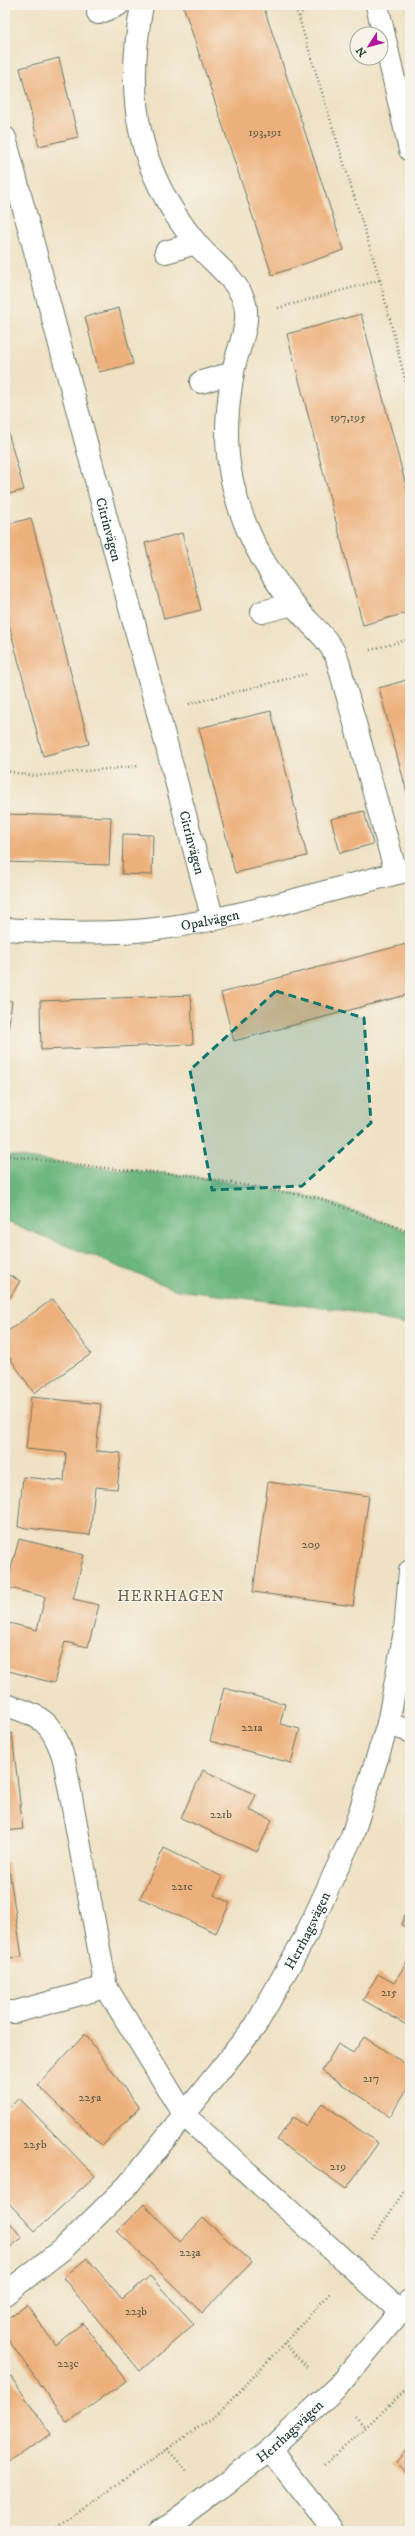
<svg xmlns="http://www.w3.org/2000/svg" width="415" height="2536" viewBox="0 0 415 2536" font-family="'IM FELL DW Pica',serif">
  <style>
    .forest { fill: #6cb67e; stroke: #467a59 }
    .building { fill: #edb07c }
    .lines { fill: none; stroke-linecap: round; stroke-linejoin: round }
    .minor-casing { stroke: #687666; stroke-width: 24 }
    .path { stroke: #687666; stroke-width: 2.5; stroke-dasharray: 1 3; stroke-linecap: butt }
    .minor { stroke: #fff; stroke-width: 22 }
    .marked { fill: #0f766e; fill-opacity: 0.2; stroke: #0f766e; stroke-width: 3; stroke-dasharray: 8 5; stroke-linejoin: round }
    .labels { text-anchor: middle; stroke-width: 3; stroke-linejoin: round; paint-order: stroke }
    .number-label { font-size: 12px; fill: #525a46 }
    .street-label { font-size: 14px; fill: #1f3d34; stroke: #f7f3e8 }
    .neighbourhood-label { font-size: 15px; letter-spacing: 1px; fill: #67654d; stroke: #f7f3e8 }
  </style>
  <rect width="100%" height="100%" fill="#f7f3e8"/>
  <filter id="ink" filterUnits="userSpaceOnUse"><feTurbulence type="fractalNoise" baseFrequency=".025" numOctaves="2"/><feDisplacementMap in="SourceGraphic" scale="8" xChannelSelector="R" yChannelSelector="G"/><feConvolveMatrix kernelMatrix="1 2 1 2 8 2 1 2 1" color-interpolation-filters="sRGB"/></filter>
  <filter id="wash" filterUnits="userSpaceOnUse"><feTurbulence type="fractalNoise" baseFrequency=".012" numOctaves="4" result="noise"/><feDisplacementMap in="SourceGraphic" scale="16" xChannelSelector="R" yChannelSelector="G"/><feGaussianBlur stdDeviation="0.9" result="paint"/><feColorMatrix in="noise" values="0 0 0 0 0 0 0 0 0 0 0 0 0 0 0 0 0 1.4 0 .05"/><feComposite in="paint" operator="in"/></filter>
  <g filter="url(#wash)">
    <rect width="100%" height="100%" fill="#efe1c4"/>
    <path class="forest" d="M5 1155 84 1166 193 1176 318 1198 410 1232V1326L348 1311 177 1290 5 1221Z"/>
    <g id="blocks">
      <path class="building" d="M183 5H263L344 250 272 275Z
        M59 58 78 137 39 146 20 68Z
        M119 308 133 364 99 372 85 317Z
        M361 314 410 501V612L363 625 287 334Z
        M5 421 24 490 5 495Z
        M31 518 89 744 43 756 5 609V525Z
        M182 533 201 610 164 619 145 543Z
        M410 679V804L379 688Z
        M271 711 307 856 235 873 199 728Z
        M364 811 373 844 340 853 331 819Z
        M5 814 111 817 109 865 5 862Z
        M123 834 153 835 152 875 122 874Z
        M410 943V994L234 1041 221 993Z
        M191 995 193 1044 41 1050 40 1001Z
        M5 1000 12 1001 6 1046H5Z
        M5 1273 20 1281 5 1306Z
        M53 1299 91 1354 34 1393 5 1351V1333Z
        M31 1397 101 1404 96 1451 121 1453 117 1489 95 1487 90 1535 18 1527 23 1477 64 1481 66 1453 26 1449Z
        M268 1482 369 1496 353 1606 253 1592Z
        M19 1539 84 1555 73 1599 99 1605 88 1647 65 1642 54 1683 5 1670V1622L37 1630 45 1597 6 1587Z
        M224 1688 285 1704 280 1724 300 1729 291 1763 210 1741Z
        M12 1733 23 1829 5 1831V1734Z
        M203 1770 256 1795 249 1810 272 1820 257 1852 181 1818Z
        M164 1848 223 1877 214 1895 230 1903 216 1933 140 1898Z
        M5 1862H8L22 1957 5 1958Z
        M410 1904V1929L401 1925Z
        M408 1960 410 1962V2027L363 2000 378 1974 394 1983Z
        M85 2034 139 2108 102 2146 38 2085Z
        M364 2037 410 2067V2085L390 2116 322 2071 338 2044 353 2053Z
        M19 2098 95 2176 35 2231 5 2199V2112Z
        M322 2103 378 2143 346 2189 277 2140 293 2117 306 2126Z
        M144 2204 180 2242 203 2218 252 2262 202 2313 117 2231Z
        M5 2216 22 2238 5 2251Z
        M87 2258 122 2299 150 2276 194 2324 140 2371 63 2278Z
        M27 2305 55 2345 83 2323 126 2381 67 2423 5 2335V2321Z
        M11 2377 51 2434 5 2464V2381Z
        M410 2446V2475L396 2462Z"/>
    </g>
  </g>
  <g filter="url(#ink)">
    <use href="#blocks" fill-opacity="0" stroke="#687666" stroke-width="1"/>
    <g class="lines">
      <defs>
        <g id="minor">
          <path d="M142 5C125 97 136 169 196 243 211 261 234 277 243 298 253 322 237 348 233 372 227 408 224 440 231 476 241 526 263 566 294 605 308 623 328 637 337 658L396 873"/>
          <path d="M377 5 410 150"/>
          <path d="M98 13 118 5"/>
          <path id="s1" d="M5 138 213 920"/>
          <path d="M166 252 196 243"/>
          <path d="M201 382 233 373"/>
          <path d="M262 612 293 604"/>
          <path id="s2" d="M5 929C55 932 107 935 156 929 242 918 326 890 410 870"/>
          <path d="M5 1705C43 1716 52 1722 64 1759L106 1987 185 2116 401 2312"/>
          <path d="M388 1724 410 1731"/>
          <path d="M5 2012H15L106 1987"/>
          <path id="s3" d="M5 2294 64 2248 128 2185 256 2025 305 1937 352 1836 388 1724 405 1631 410 1571"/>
          <path d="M270 2450 334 2531"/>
          <path id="s4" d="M161 2531 270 2450 338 2386 409 2301"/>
        </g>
      </defs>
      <use href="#minor" class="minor-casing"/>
      <path class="path" d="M294 5 299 18
        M305 5 299 18 380 280 410 399
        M278 308 380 280
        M370 650 410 639
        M189 704 306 674
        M5 771 35 776 138 766
        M5 1155 84 1166 193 1176 318 1198 410 1232
        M372 2240 410 2182
        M284 2343 308 2368
        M355 2416 365 2427
        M167 2449 187 2471
        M324 2466 410 2386
        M50 2531 221 2412 331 2292"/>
      <use href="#minor" class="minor"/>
    </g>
  </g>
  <path class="marked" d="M276 991 364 1018 371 1123 302 1186 212 1190 190 1070Z"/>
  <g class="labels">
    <g class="number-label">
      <text x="265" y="136">193,191</text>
      <text x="348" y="421">197,195</text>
      <text x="311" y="1548">209</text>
      <text x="252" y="1731">221a</text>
      <text x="221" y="1818">221b</text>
      <text x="182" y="1890">221c</text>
      <text x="389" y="1996">215</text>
      <text x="371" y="2082">217</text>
      <text x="90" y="2101">225a</text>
      <text x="35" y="2148">225b</text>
      <text x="338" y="2170">219</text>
      <text x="190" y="2256">223a</text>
      <text x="136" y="2315">223b</text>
      <text x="68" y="2367">223c</text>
    </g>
    <g class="street-label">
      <text dy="5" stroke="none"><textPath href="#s1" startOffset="405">Citrinvägen</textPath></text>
      <text dy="5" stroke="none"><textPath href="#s1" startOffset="729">Citrinvägen</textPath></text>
      <text dy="5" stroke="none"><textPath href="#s2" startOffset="206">Opalvägen</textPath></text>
      <text dy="5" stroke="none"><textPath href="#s3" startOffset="477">Herrhagsvägen</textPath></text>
      <text dy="5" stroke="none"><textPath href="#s4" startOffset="163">Herrhagsvägen</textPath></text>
    </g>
    <g class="neighbourhood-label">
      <text x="171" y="1601">HERRHAGEN</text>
    </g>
  </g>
  <rect width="415" height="2536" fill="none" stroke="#f7f3e8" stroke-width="20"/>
  <g transform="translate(369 46) rotate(234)"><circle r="19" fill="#f7f3e8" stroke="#a1aaa0"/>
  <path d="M0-3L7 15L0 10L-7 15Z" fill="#b5179e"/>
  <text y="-6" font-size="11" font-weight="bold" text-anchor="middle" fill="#1f3d34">N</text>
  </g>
</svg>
